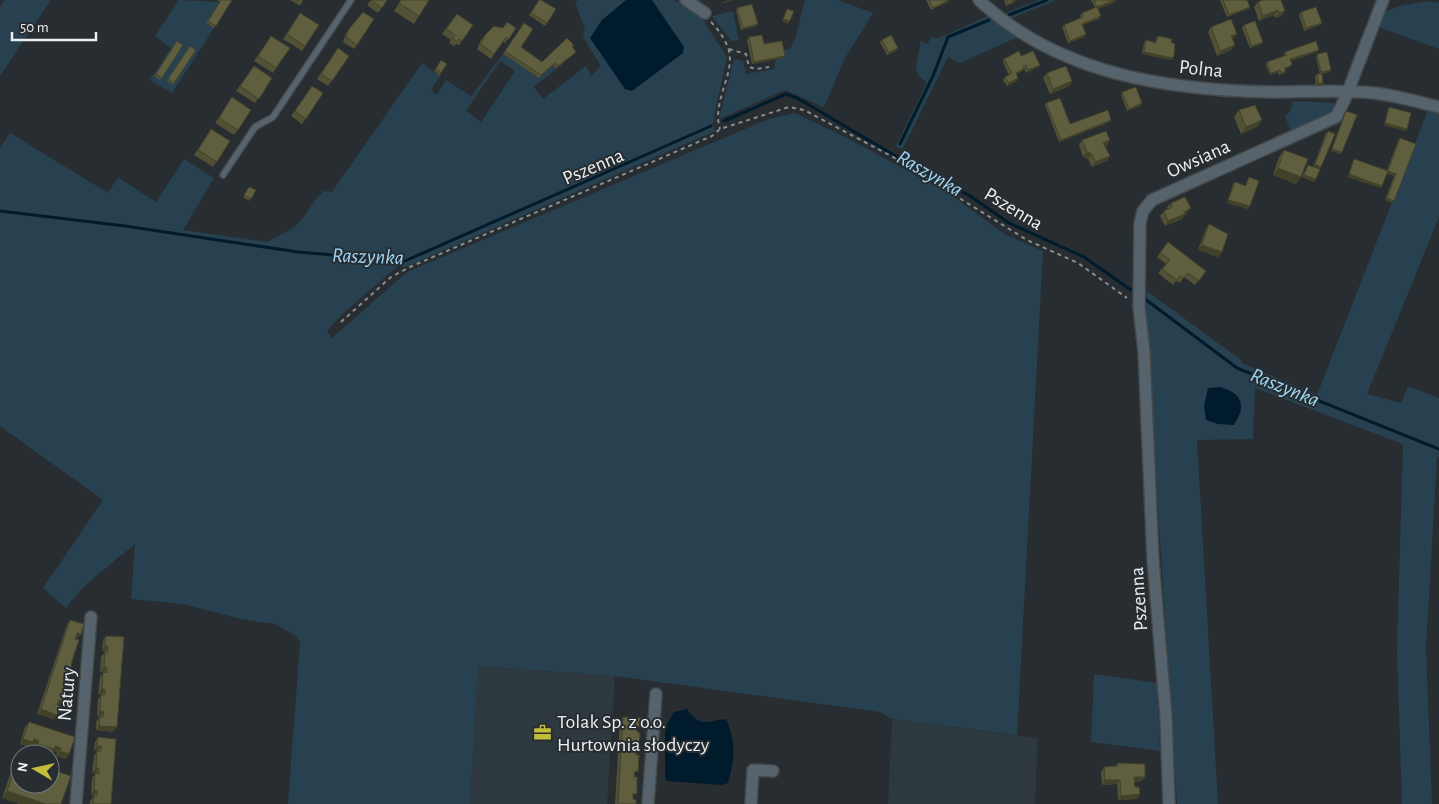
<svg xmlns="http://www.w3.org/2000/svg" width="1439" height="804" viewBox="0 0 1439 804" font-family="'Alegreya Sans',sans-serif">
  <style>
    .built { fill: #2d383f }
    .green { fill: #284150; fill-rule: evenodd }
    .water { fill: #001c2c }
    .lines { fill: none; stroke-linecap: round; stroke-linejoin: round }
    .stream { stroke: #001c2c; stroke-width: 3 }
    .lane-casing { stroke: #43484b; stroke-width: 8 }
    .street-casing { stroke: #43484b; stroke-width: 14 }
    .path { stroke: #888d90; stroke-width: 2; stroke-dasharray: 4 4; stroke-linecap: butt }
    .lane { stroke: #56636c; stroke-width: 5.5 }
    .street { stroke: #56636c; stroke-width: 11 }
    .wall { fill: #525135 }
    .shaded-wall { fill: #42422b }
    .building { fill: #5f5e3e; stroke: #42422b }
    .labels { text-anchor: middle; stroke-width: 4; stroke-linejoin: round; paint-order: stroke }
    .street-label { font-size: 20px; fill: #eceff2; stroke: #272d30 }
    .poi-label { font-size: 20px; fill: #eceff2; stroke: #272d30; text-anchor: start }
    .water-label { font-size: 21px; font-style: italic; fill: #9dd8fb; stroke: #272d30 }
  </style>
  <rect width="100%" height="100%" fill="#272d30"/>
  <path class="built" d="M477 666 615 676 607 804H470Z
    M892 719 1038 738 1035 804H888Z"/>
  <path class="green" d="M5 0H51L0 76V7Z
    M179 0 220 2 206 23 214 28 172 93 150 80 171 48 155 36Z
    M578 0H674L697 11 727 57 715 111 714 122 712 123 715 131 406 267 398 266 341 315 327 331 332 338 407 272 769 119 795 113 847 138 947 192 1006 235 1043 251 1017 735 892 719 880 712 615 676 478 666 470 804H288L300 642 296 636 275 624 241 619 183 604 131 599 135 544C111 564 85 582 66 608L43 588 103 500 0 426V148L10 133 108 193 118 177 156 202 184 159 214 178 183 230 268 242C277 235 286 233 293 228 306 219 311 201 324 191L332 192 422 63 440 76 431 90 437 95 446 80 471 96 503 54 539 78 553 65 556 69 534 87 543 99 586 66 591 76 601 66 583 37 585 29 575 3ZM500 61 515 71 481 122 466 111Z
    M805 0H838L873 13 845 58 824 107 785 90 719 119 734 59 743 61 746 74 774 69 776 59 782 51 790 49 795 39Z
    M1039 0H1056L1010 19 1003 14Z
    M1428 1 1439 3V49L1376 26 1382 13 1400 6Z
    M733 11 739 40 731 41 712 16Z
    M990 15 1018 37 960 63 948 57 902 150 896 146 927 83 918 75 916 67 921 41 927 44 932 37 939 38Z
    M1293 101 1337 103 1332 114 1291 132 1285 116 1290 112Z
    M1428 110 1439 112V217L1367 394 1401 403 1408 386 1439 398V457H1437L1426 648 1432 804H1402L1397 649 1403 444 1255 388 1253 439 1197 440 1218 804H1177L1146 319 1147 291 1241 360 1242 363 1317 395Z
    M1094 674 1157 683 1160 751 1091 742Z"/>
  <path class="water" d="M626 0H652L684 47 683 53 632 91 625 89 590 38 602 20Z
    M1220 387C1242 393 1247 405 1234 425L1218 424 1206 420 1204 406 1208 388Z
    M687 709C700 728 706 721 726 719 736 741 735 760 728 783L721 785 667 781 665 778V728L674 712Z"/>
  <g class="lines">
    <path class="stream" d="M1009 15 1047 0
      M724 121 786 94 797 98 894 155 970 196 1009 223 1084 257 1131 290
      M900 144 933 76 948 37 989 20
      M0 211 125 226 298 252 405 261 711 126
      M1145 299 1237 368 1439 449"/>
    <defs>
      <path id="lane" d="M223 175 255 127 273 117 351 0"/>
      <path id="street" d="M686 0 705 13
        M979 0C1058 74 1166 90 1270 92 1301 92 1331 90 1361 92 1387 93 1414 101 1439 107
        M76 804 91 617
        M648 804 656 694
        M751 804 753 770 773 771
        M1169 804 1166 717 1153 560 1144 352 1139 307 1140 223 1143 211 1152 200 1336 117 1345 99 1383 0"/>
    </defs>
    <use href="#lane" class="lane-casing"/>
    <use href="#street" class="street-casing"/>
    <path class="path" d="M711 22C718 29 725 39 728 48 737 72 711 101 720 129
      M729 49 746 54 749 67 756 69 769 67
      M341 322 391 277 410 267 712 136 720 129 789 107 804 110 893 157 1027 240 1078 263 1127 298"/>
    <use href="#lane" class="lane"/>
    <use href="#street" class="street"/>
  </g>
  <path class="wall" d="M217 0H232L214 28 206 23 220 2Z
    M290 0H303L300 6Z
    M371 0H387L378 13 367 5Z
    M401 0H429L414 24 394 11Z
    M539 0 556 9 545 26 529 15Z
    M926 0H949L948 2 931 10Z
    M1004 0H1016L1014 3 1006 6Z
    M1091 0H1116L1115 2 1098 9 1099 19 1082 25 1086 34 1084 37 1068 43 1062 27 1064 25 1081 18 1080 16 1082 13 1095 8Z
    M1221 0H1247L1250 7 1248 9 1227 17 1220 1Z
    M1258 2 1285 11 1281 16 1275 18 1274 15 1259 21 1254 7Z
    M737 8 758 24 756 26 741 30 736 11Z
    M1301 12 1322 23 1320 25 1304 31 1299 15Z
    M300 13 319 25 302 51 283 39Z
    M457 14 473 25 459 45 456 44 454 46 449 43 451 40 442 34Z
    M374 19 354 49 343 42 346 33 349 29Z
    M524 23 521 47 542 62 572 46 574 54 556 69 553 65 539 78 503 54Z
    M1244 25 1261 44 1250 48 1242 28Z
    M1211 27 1237 34 1232 39 1231 50 1217 56 1208 32Z
    M503 28H516L505 43 503 42 491 59 477 49 481 40 485 35Z
    M271 36 290 48 273 73 254 61Z
    M1158 36 1171 42 1173 59 1171 60 1142 54 1144 43 1146 40 1155 42 1156 38Z
    M749 37 764 44 783 58 752 64 747 40Z
    M882 40 896 51 887 55 880 42Z
    M177 41 183 45 160 80 154 76Z
    M190 46 196 50 173 85 167 81Z
    M338 48 349 56 328 86 317 79Z
    M1285 52H1317L1290 61V67L1285 69 1286 71 1284 73 1279 75 1278 72 1270 75 1266 65 1267 62 1284 56V55Z
    M1317 54 1330 72 1322 74 1323 83 1322 85 1316 86 1315 77 1317 74H1320L1316 57Z
    M1021 56 1040 65 1038 67 1026 73 1024 68 1022 71 1016 74 1017 81 1007 86 1003 80 1005 77 1009 75 1003 62 1004 59Z
    M441 60V73L440 76 434 71Z
    M254 66 272 78 255 103 236 91Z
    M1047 73 1072 81 1069 86 1050 94 1043 78Z
    M312 86 323 93 302 124 291 116Z
    M1122 92 1142 103 1140 106 1127 111 1121 95Z
    M232 97 251 110 234 135 215 123Z
    M1046 103 1070 124 1111 120 1110 122 1059 142 1045 105Z
    M1389 107 1407 129 1405 131 1384 125 1388 110Z
    M1239 110 1262 120 1257 127 1241 134 1234 117Z
    M1346 111 1342 152 1340 154 1331 151 1345 113Z
    M211 129 230 141 213 167 194 155Z
    M1328 131 1320 169 1314 182 1302 177 1308 165 1313 167 1326 133Z
    M1400 138 1392 203 1385 200 1394 176 1387 173 1381 188 1348 177 1354 159 1387 170 1398 141Z
    M1082 140 1107 145 1105 146 1110 156 1107 161 1092 167 1088 159 1083 157 1079 145Z
    M1284 150 1301 177 1296 184 1273 175 1279 157Z
    M1249 177 1248 209 1227 203 1233 184 1235 182 1245 186Z
    M249 187 256 190 249 201 243 197Z
    M1171 203 1187 213 1185 214 1182 219 1165 226 1160 216 1164 211 1168 209 1167 207Z
    M1209 224 1222 252 1218 257 1198 250 1206 229Z
    M1168 242 1206 271 1195 285 1184 277 1180 283 1176 281 1173 285 1158 273 1166 264 1157 257Z
    M70 620 77 639 76 638 69 680 66 685 54 719 37 714 67 625Z
    M106 636 124 637 113 732 96 730V722L100 717 97 716 98 699 102 695 98 694 100 677 104 672H100L101 657 105 652 102 651 103 641Z
    M623 717 637 732 639 749 636 754 633 799 636 804H615L620 722Z
    M29 722 69 754 66 759 56 756 57 752 53 751 51 754 35 749 36 745 32 744 30 747 20 744 25 727Z
    M98 737 116 739 111 804H90V801L94 796 91 795 92 778 96 773H92L94 756 97 751H94L95 742Z
    M18 759 61 804H20L2 798 13 766Z
    M1118 763 1142 781 1135 782V787L1140 794 1137 799 1118 800 1117 784 1102 785 1101 772 1104 767 1115 766Z"/>
  <path class="shaded-wall" d="M729 0H734L721 4 723 2Z
    M949 0 948 2 931 10 933 8Z
    M1016 0 1014 3 1006 6 1008 4Z
    M1115 0H1116L1115 2 1095 10 1097 7Z
    M1250 7 1248 9 1227 17 1229 15Z
    M1278 10 1274 15 1259 21 1263 16Z
    M1285 11 1281 16 1275 18 1279 13Z
    M1101 16 1099 19 1080 26 1082 24Z
    M783 19 790 21 788 24 782 21Z
    M1322 23 1320 25 1304 31 1306 28Z
    M758 24 756 26 741 30 743 28Z
    M1086 34 1084 37 1068 43 1070 41Z
    M1237 34 1233 39 1228 41 1231 36Z
    M1263 42 1261 44 1250 48 1252 46Z
    M1235 45 1231 50 1217 56 1220 51Z
    M898 48 896 51 887 55 889 53Z
    M1319 50 1317 52 1288 62 1290 59Z
    M576 52 574 54 556 69 558 66Z
    M1144 52 1174 56 1171 60 1142 54Z
    M785 56 783 58 752 64 754 62Z
    M1040 65 1038 67 1026 73 1028 70Z
    M1280 70 1278 72 1270 75 1271 73Z
    M1331 70 1330 72 1320 74 1321 72Z
    M1018 78 1017 81 1007 86 1009 83Z
    M1072 81 1069 86 1050 94 1053 89Z
    M1318 83H1323L1322 85 1316 86Z
    M1142 103 1140 106 1127 111 1129 109Z
    M1111 120 1110 122 1059 142 1061 140Z
    M1262 120 1257 127 1241 134 1246 127Z
    M1385 123 1407 129 1405 131 1384 125Z
    M1110 140 1107 145 1100 148 1103 143Z
    M1332 149 1342 152 1340 154 1331 151Z
    M1087 152 1092 154 1088 159 1083 157Z
    M1110 156 1107 161 1092 167 1095 162Z
    M1315 164 1321 167 1319 170 1313 167Z
    M1278 168 1301 177 1296 184 1273 175Z
    M1388 171 1396 174 1394 176 1386 173Z
    M1349 174 1382 186 1381 188 1348 177Z
    M1304 175 1316 179 1314 182 1302 177Z
    M1387 198 1394 201 1392 203 1385 200Z
    M1228 200 1250 206 1248 209 1227 203Z
    M1191 208 1182 219 1165 226 1168 221Z
    M1202 245 1222 252 1218 257 1198 250Z
    M77 633 81 634 77 639 74 638Z
    M105 646H108L105 651H102Z
    M104 667H107L104 672H100Z
    M66 679 69 680 66 685 62 684Z
    M102 689 105 690 102 694H98Z
    M59 700 62 701 58 706 55 705Z
    M41 709 57 715 54 719 37 714Z
    M100 711 104 712 100 717 97 716Z
    M99 726 117 727 113 732 96 730Z
    M23 739H34L39 741 36 745 32 744 30 747 20 744Z
    M38 744 55 746 61 748 57 752 53 751 51 754 35 749Z
    M97 746H101L97 751H94Z
    M60 751 69 754 66 759 56 756Z
    M96 768H99L96 773H92Z
    M1134 777H1145L1142 781 1131 782Z
    M1105 780H1120L1117 784 1102 785Z
    M94 790 97 791 94 795H91Z
    M7 791 46 804H20L2 798Z
    M1140 794 1137 799 1118 800 1121 796Z"/>
  <path class="building" d="M221 0H232L216 26 208 21Z
    M296 0H303L301 4Z
    M371 0H387L382 8Z
    M401 0H429L419 16 399 3Z
    M539 0H541L556 9 547 23 531 13Z
    M929 0H949L933 8Z
    M1007 0H1016L1008 4Z
    M1094 0H1115L1097 7Z
    M1223 0H1247L1250 7 1229 15Z
    M1263 0H1281L1285 11 1279 13 1278 10 1263 16 1258 2Z
    M752 4 758 24 743 28 737 8Z
    M1097 7 1101 16 1082 24 1086 34 1070 41 1064 25 1083 17 1082 13Z
    M1316 7 1322 23 1306 28 1301 12Z
    M787 9 794 11 790 21 783 19Z
    M363 12 374 19 357 45 346 37 349 29Z
    M300 13 319 25 305 46 287 34Z
    M457 14 473 25 462 41 459 39 457 42 453 38 455 35 446 29Z
    M1231 19 1237 34 1231 36 1235 45 1220 51 1211 27Z
    M1255 21 1263 42 1252 46 1244 25Z
    M507 22 516 28 509 39 506 37 494 54 481 44 485 35 494 26 503 28Z
    M524 23 533 29 521 47 542 62 567 38 574 45 572 46 576 52 558 66 555 63 541 75 505 51Z
    M762 35 764 44 782 41 785 56 754 62 749 37Z
    M891 35 898 48 889 53 882 40Z
    M271 36 290 48 276 68 258 56Z
    M1158 36 1172 39 1171 42 1175 44 1174 56 1172 58 1144 52 1146 40 1156 43Z
    M177 41 183 45 162 78 156 74Z
    M1316 41 1319 50 1290 59 1292 65 1284 68 1286 71 1281 73 1280 70 1271 73 1267 62 1287 55 1285 52Z
    M190 46 196 50 174 83 168 79Z
    M338 48 349 56 332 81 321 74Z
    M1019 51 1021 56 1033 51 1040 65 1028 70 1026 65 1023 67 1024 69 1016 73 1018 78 1009 83 1005 77 1012 73 1004 59Z
    M1327 52 1331 70 1321 72 1317 54Z
    M441 60 447 64 441 73 436 69Z
    M254 66 272 78 259 99 240 86Z
    M1066 66 1072 81 1053 89 1047 73Z
    M1317 74H1322L1323 83H1318Z
    M312 86 323 93 306 119 295 111Z
    M1136 87 1142 103 1129 109 1122 92Z
    M232 97 251 110 238 130 219 118Z
    M1060 98 1070 124 1108 110 1111 120 1061 140 1046 103Z
    M1255 105 1262 120 1246 127 1239 110Z
    M1389 107 1411 113 1407 129 1385 123Z
    M1346 111 1357 115 1342 152 1332 149Z
    M211 129 230 141 217 162 198 150Z
    M1106 131 1110 140 1103 143 1110 156 1095 162 1092 154 1087 152 1082 140Z
    M1328 131 1335 134 1321 167 1315 164Z
    M1400 138 1416 144 1394 201 1387 198 1396 174 1388 171Z
    M1284 150 1308 159 1301 177 1278 168Z
    M1354 159 1388 171 1382 186 1349 174Z
    M1308 165 1320 169 1316 179 1304 175Z
    M1249 177 1259 181 1250 206 1228 200 1235 182 1246 186Z
    M249 187 256 190 251 199 244 195Z
    M1185 197 1191 208 1184 212 1185 214 1168 221 1164 211 1172 207 1171 203Z
    M1209 224 1228 234 1222 252 1202 245Z
    M1168 242 1206 271 1199 281 1188 273 1183 278 1180 276 1177 280 1162 269 1170 260 1160 253Z
    M70 620 84 624 81 634 77 633 75 639 79 640 72 661 69 680 66 679 64 684 67 685 65 693 62 701 59 700 57 705 60 706 57 715 41 709Z
    M106 636 124 637 117 727 99 726 100 717H103L104 712 100 711 101 695H105V690L102 689 103 672 107 673V667H104L105 652H108V646H105Z
    M623 717 641 718 640 727H637V732L640 733 639 749H636V755H639L638 772 635 771 634 777H637V794H633V799L636 800V804H618Z
    M29 722 75 737 69 754 60 751 61 748 55 746 54 749 38 744 39 741 34 739 33 742 23 739Z
    M98 737 116 739 111 804H93L94 796H97V791L94 790 95 773 99 774V768H96L97 751H101V746H97Z
    M18 759H20V784H50V769L71 776 61 804H46L7 791Z
    M1118 763 1145 764V777H1134L1135 787H1139L1140 794 1121 796 1120 780H1105L1104 767 1118 766Z"/>
  <defs>
    <symbol id="office-bare" viewBox="-9 -9 18 18"><path d="M-6-3h4V-5.5h4V-3h4V5H-6ZM-1-4.5V-3h2v-1.5ZM-6 0V1H6V0Z" fill="#c3bd3e" stroke="#272d30" stroke-width="2.5" paint-order="stroke"/></symbol>
  </defs>
  <g fill-rule="evenodd">
    <use href="#office-bare" x="530" y="720" width="25" height="25"/>
  </g>
  <g class="labels">
    <g class="street-label">
      <text transform="translate(1201 68) rotate(6)" y="7">Polna</text>
      <text transform="translate(1198 158) rotate(-24)" y="7">Owsiana</text>
      <text transform="translate(593 166) rotate(-23)" y="7">Pszenna</text>
      <text transform="translate(1014 208) rotate(31)" y="7">Pszenna</text>
      <text transform="translate(1138 599) rotate(-94)" y="7">Pszenna</text>
      <text transform="translate(66 694) rotate(-85)" y="7">Natury</text>
    </g>
    <g class="poi-label">
      <text x="557" y="728">Tolak Sp. z o.o.<tspan x="557" dy="23">Hurtownia słodyczy</tspan></text>
    </g>
    <g class="water-label">
      <text transform="translate(930 173) rotate(30)" y="7">Raszynka</text>
      <text transform="translate(368 256) rotate(2)" y="7">Raszynka</text>
      <text transform="translate(1285 387) rotate(22)" y="7">Raszynka</text>
    </g>
  </g>
  <g transform="translate(35 769) rotate(279)"><circle r="24" fill="#272d30" stroke="#767b7e"/>
  <path d="M0-4L9 19L0 12L-9 19Z" fill="#c3bd3e"/>
  <text y="-8" font-size="14" font-weight="bold" text-anchor="middle" fill="#eceff2">N</text>
  </g>
  <path d="M12 32v8h84v-8" fill="none" stroke="#eceff2" stroke-width="2.5"/>
  <text x="20" y="32" font-size="15" fill="#eceff2" stroke="#272d30" stroke-width="4" paint-order="stroke">50 m</text>
</svg>
